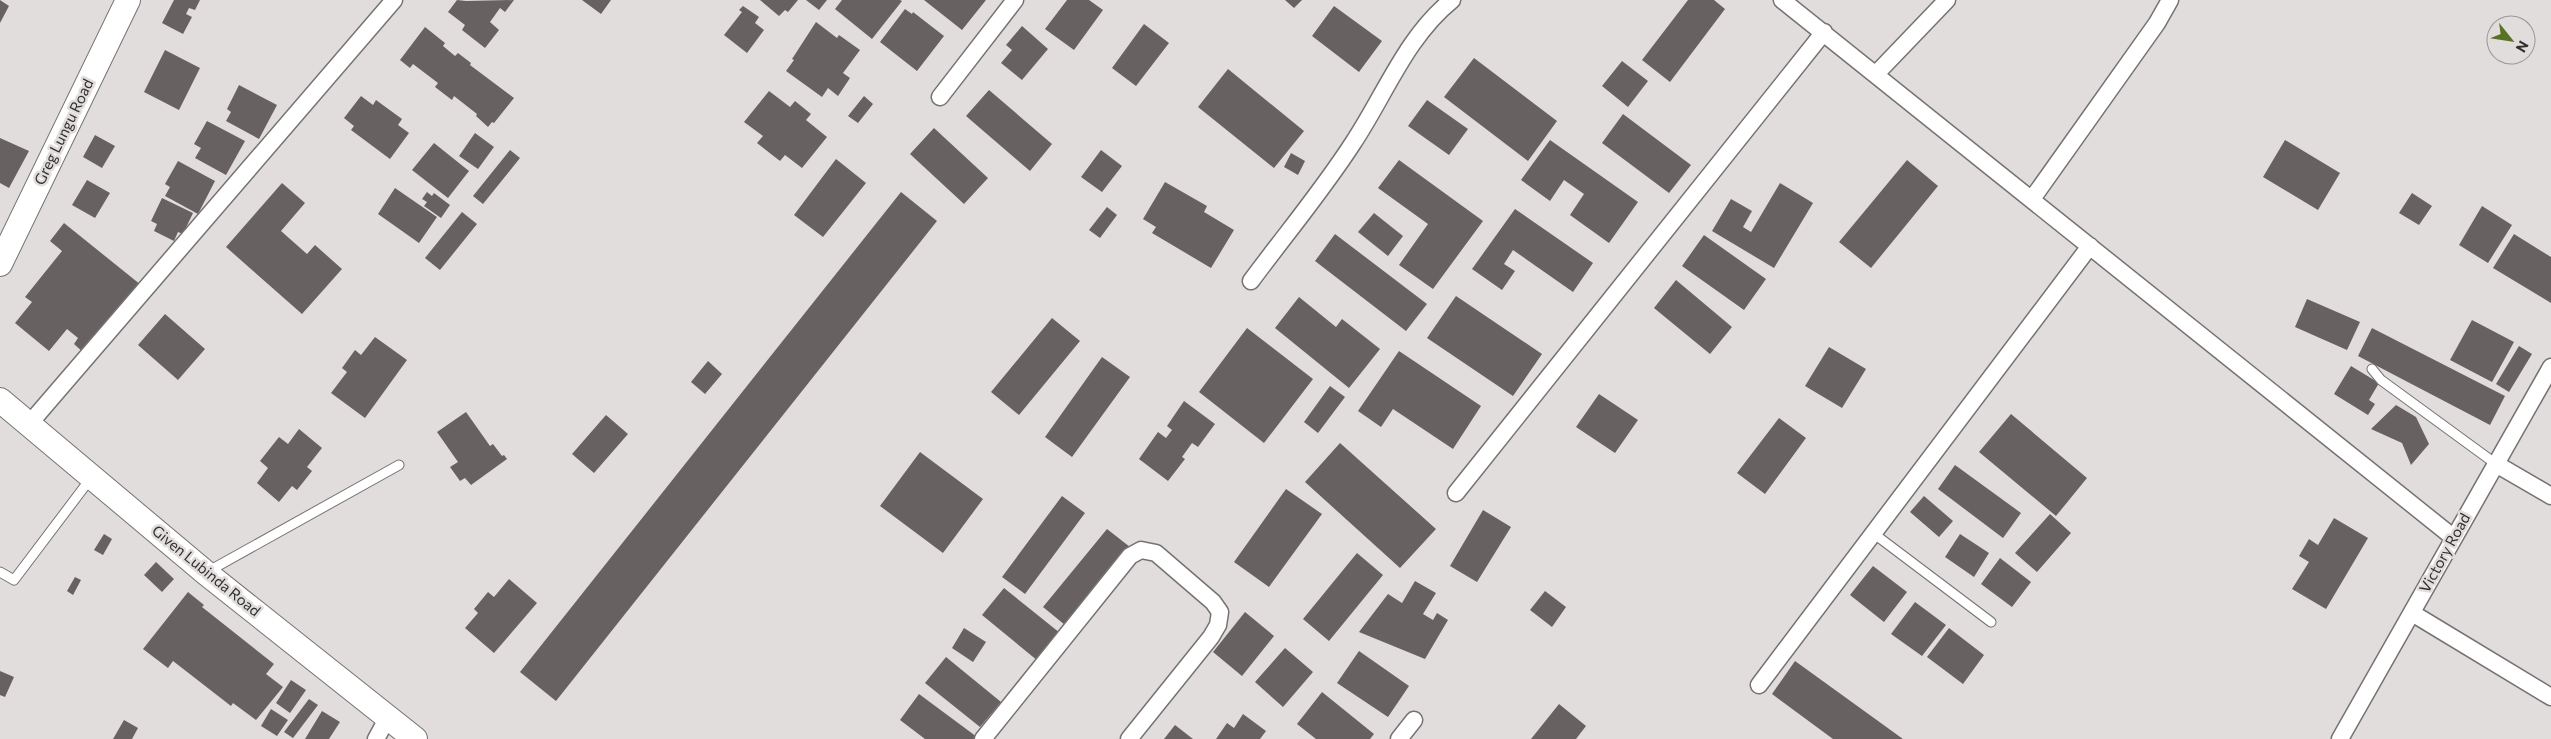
<svg xmlns="http://www.w3.org/2000/svg" width="2551" height="739" viewBox="0 0 2551 739" font-family="Commissioner,sans-serif">
  <style>
    .building { fill: #676261 }
    .lines { fill: none; stroke-linecap: round; stroke-linejoin: round }
    .lane-casing { stroke: #777272; stroke-width: 11 }
    .street-casing { stroke: #777272; stroke-width: 19 }
    .secondary-casing { stroke: #777272; stroke-width: 26 }
    .lane { stroke: #fff; stroke-width: 9 }
    .street { stroke: #fff; stroke-width: 16 }
    .secondary { stroke: #fff; stroke-width: 24 }
    .labels { text-anchor: middle; stroke-width: 5; stroke-linejoin: round; paint-order: stroke }
    .street-label { font-size: 15px; fill: #322f2f; stroke: #e2dddd }
  </style>
  <rect width="100%" height="100%" fill="#e2dddd"/>
  <path class="building" d="M0 0 9 6 0 23Z
    M174 0H200L195 10 189 8 186 14 192 17 183 34 162 23Z
    M457 0 466 1 514 0 505 12 500 8 490 22 499 30 485 48 462 30 465 25 448 12Z
    M582 0H611L601 14Z
    M760 0H798L788 12 785 10 779 16Z
    M806 0H827L819 10Z
    M842 0H900L902 1 872 39 835 9Z
    M924 0H986L962 30Z
    M1067 0H1089L1103 10 1074 50 1045 29Z
    M1285 0H1302L1294 8Z
    M1688 0H1714L1725 9 1670 82 1642 60Z
    M743 6 759 17 755 23 764 30 747 53 724 35 742 12 739 10Z
    M1334 6 1382 41 1359 72 1312 36Z
    M905 9 912 14 913 12 944 36 917 71 880 42Z
    M816 22 837 38 839 35 860 50 843 73 850 78 838 96 828 88 822 97 786 71 794 60 792 59Z
    M1144 24 1169 43 1136 86 1112 68Z
    M1022 26 1048 49 1022 80 1001 63 1012 50 1006 45Z
    M425 27 445 43 443 46 455 56 458 53 471 63 470 65 514 98 494 123 492 122 488 127 476 116 477 114 454 96 452 100 435 87 438 83 413 64 410 68 400 60Z
    M165 50 200 68 179 110 144 92Z
    M1474 58 1557 121 1528 161 1444 97Z
    M1622 61 1648 81 1628 107 1602 86Z
    M1228 69 1304 131 1274 168 1198 107Z
    M239 85 277 105 259 139 226 121 231 112 227 109Z
    M989 90 1052 144 1030 171 966 116Z
    M769 91 790 107 795 101 811 114 806 120 827 137 802 168 785 155 780 161 757 143 763 136 744 122Z
    M361 96 373 105 376 100 402 119 398 125 409 133 390 159 351 130 354 126 344 118Z
    M864 96 873 104 858 123 848 116Z
    M1427 100 1468 129 1449 155 1408 126Z
    M1623 114 1691 165 1669 193 1602 143Z
    M207 121 245 141 226 175 195 158 201 148 194 144Z
    M934 128 988 178 964 204 910 154Z
    M475 133 494 147 478 169 459 156Z
    M95 135 115 146 102 168 83 157Z
    M0 138 29 151 9 188 0 183Z
    M1550 140 1638 202 1609 243 1570 215 1584 194 1564 180 1550 201 1521 180Z
    M2285 140 2340 173 2318 210 2263 177Z
    M434 143 469 171 448 198 412 170Z
    M510 150 520 158 483 204 473 196Z
    M1101 150 1122 166 1102 192 1081 177Z
    M1291 153 1305 161 1298 175 1284 167Z
    M836 159 866 183 823 237 794 215Z
    M1399 160 1483 221 1433 289 1399 265 1428 224 1378 188Z
    M1907 160 1938 186 1871 268 1839 242Z
    M178 161 215 181 198 214 165 196 170 187 165 184Z
    M87 180 110 193 95 218 72 205Z
    M1165 182 1207 206 1204 212 1234 230 1211 268 1152 233 1156 227 1143 219Z
    M282 183 305 203 281 231 307 254 315 245 342 269 302 314 226 247Z
    M1780 183 1813 203 1774 268 1712 231 1731 199 1752 211 1743 227 1751 232Z
    M395 188 437 217 419 243 378 214Z
    M427 192 432 196 434 193 450 205 441 218 424 206 427 202 422 199Z
    M901 192 937 221 556 701 520 672Z
    M2412 193 2432 206 2419 225 2399 213Z
    M162 198 193 213 183 234 178 232 174 241 154 231 157 224 151 221Z
    M2482 206 2512 225 2488 263 2459 245Z
    M1107 207 1117 215 1100 238 1089 230Z
    M1515 209 1593 263 1573 292 1513 250 1504 264 1515 271 1502 290 1472 269Z
    M462 212 477 224 440 270 425 258Z
    M1374 213 1403 236 1388 256 1358 232Z
    M64 223 141 285 85 354 74 344 78 338 67 329 49 351 15 323 32 302 25 297 62 251 50 241Z
    M1335 234 1427 304 1406 331 1315 261Z
    M2514 234 2551 257V303L2493 268Z
    M1704 235 1766 279 1744 310 1682 266Z
    M1676 280 1732 327 1710 354 1654 308Z
    M1456 296 1542 354 1513 396 1427 338Z
    M1299 297 1336 327 1342 319 1380 349 1349 388 1275 328Z
    M2307 299 2360 322 2347 350 2295 327Z
    M165 314 205 349 178 380 138 345Z
    M1052 318 1080 341 1019 415 991 392Z
    M2472 320 2514 342 2492 382 2450 360Z
    M1247 328 1313 379 1264 443 1199 392Z
    M2372 328 2505 396 2490 425 2358 356Z
    M375 337 407 360 365 418 331 393 347 372 342 368 355 350 361 355Z
    M2519 346 2532 354 2509 392 2496 384Z
    M1829 347 1866 369 1842 408 1805 386Z
    M1399 351 1481 406 1453 449 1393 409 1381 427 1358 411Z
    M1102 357 1130 377 1072 457 1045 437Z
    M708 361 722 374 705 394 691 382Z
    M2351 366 2379 383 2369 400 2375 404 2368 415 2334 394Z
    M1330 386 1345 397 1318 433 1304 422Z
    M1599 394 1638 420 1615 453 1576 427Z
    M1184 401 1215 424 1198 447 1192 443 1182 457 1185 459 1168 481 1139 459 1158 432 1166 438 1172 430 1167 426Z
    M2396 405 2416 417 2429 444 2411 465 2402 443 2371 429Z
    M466 412 490 446 493 444 502 456 504 455 507 459 471 485 465 478 460 481 450 467 458 462 437 432Z
    M2011 414 2087 478 2056 516 1979 452Z
    M606 415 628 434 594 473 572 454Z
    M1779 418 1806 438 1765 494 1737 473Z
    M299 429 322 448 307 467 312 471 297 490 292 486 279 502 257 483 268 468 260 461 279 437 288 444Z
    M1340 443 1436 529 1400 568 1305 482Z
    M920 452 983 499 943 553 880 506Z
    M1955 465 2021 513 2003 538 1938 489Z
    M1286 489 1322 514 1269 587 1234 562Z
    M1062 496 1085 513 1025 594 1002 577Z
    M1924 496 1953 521 1939 537 1910 512Z
    M1483 510 1511 527 1477 582 1450 566Z
    M2050 514 2071 533 2037 572 2015 553Z
    M2334 518 2368 538 2326 609 2292 589 2309 562 2299 556 2309 539 2318 545Z
    M1107 529 1130 547 1065 625 1043 607Z
    M104 534 112 539 103 555 94 550Z
    M1960 534 1989 553 1974 577 1945 557Z
    M1357 553 1383 575 1329 641 1303 619Z
    M2000 558 2031 582 2012 607 1981 584Z
    M156 562 174 579 162 592 144 575Z
    M1873 566 1907 592 1884 622 1850 595Z
    M75 577 81 580 73 595 67 591Z
    M509 579 537 603 494 653 465 628 478 613 474 609 488 592 494 597Z
    M1415 581 1436 593 1423 614 1433 620 1437 613 1448 620 1425 659 1359 632 1388 594 1402 603Z
    M1004 588 1060 633 1038 661 982 615Z
    M1545 591 1566 607 1552 627 1530 610Z
    M188 592 204 605 202 607 274 664 266 674 283 687 256 720 233 703 231 706 173 661 168 668 143 649Z
    M1915 602 1946 625 1922 656 1891 634Z
    M1245 612 1274 636 1242 676 1213 652Z
    M964 628 986 642 973 662 952 648Z
    M1949 628 1984 655 1963 684 1927 657Z
    M1285 648 1313 672 1283 707 1255 682Z
    M1359 651 1409 686 1388 717 1337 683Z
    M946 657 1001 702 980 727 925 683Z
    M1795 661 1903 739H1833L1772 694Z
    M0 671 14 677 5 697 0 695Z
    M291 680 306 690 290 713 276 703Z
    M1322 692 1374 734 1370 739H1316L1297 724Z
    M919 694 977 737 975 739H925L900 720Z
    M309 699 318 705 293 738 284 732Z
    M1559 704 1586 726 1576 739H1531Z
    M271 709 288 720 277 736 261 726Z
    M322 711 340 722 329 739H305Z
    M1243 714 1266 731 1260 739H1216L1227 723 1234 728Z
    M124 720 138 728 132 739H113Z
    M1175 725 1193 739H1164Z"/>
  <g class="lines">
    <defs>
      <path id="lane" d="M2372 369 2381 380 2496 464
        M1873 533 1991 622
        M0 572 14 580 91 478
        M207 572 399 465"/>
      <path id="street" d="M1782 0 2454 538
        M1876 74 1947 0
        M940 97 1015 0
        M2032 199 2157 23 2170 0
        M1251 281C1285 235 1322 191 1353 143 1385 95 1406 37 1452 0
        M30 423 394 0
        M2496 464 2551 496
        M1456 493 1824 32
        M2412 613 2551 697
        M1759 685 2090 246
        M376 739 388 717
        M983 739 1130 556 1141 550 1156 553 1213 602 1220 612 1218 625 1211 637 1129 739
        M1399 739 1414 720
        M2340 739 2551 367"/>
      <path id="secondary" d="M0 264 128 0
        M0 400 206 573 415 739"/>
    </defs>
    <use href="#lane" class="lane-casing"/>
    <use href="#street" class="street-casing"/>
    <use href="#secondary" class="secondary-casing"/>
    <use href="#lane" class="lane"/>
    <use href="#street" class="street"/>
    <use href="#secondary" class="secondary"/>
  </g>
  <g class="labels">
    <g class="street-label">
      <text transform="translate(64 132) rotate(-64)" y="5">Greg Lungu Road</text>
      <text transform="translate(2445 553) rotate(-61)" y="5">Victory Road</text>
      <text transform="translate(206 571) rotate(39)" y="5">Given Lubinda Road</text>
    </g>
  </g>
  <g transform="translate(2511 40) rotate(120)"><circle r="24" fill="#e2dddd" stroke="#9c9797"/>
  <path d="M0-4L9 19L0 12L-9 19Z" fill="#587225"/>
  <text y="-8" font-size="14" font-weight="bold" text-anchor="middle" fill="#322f2f">N</text>
  </g>
</svg>
